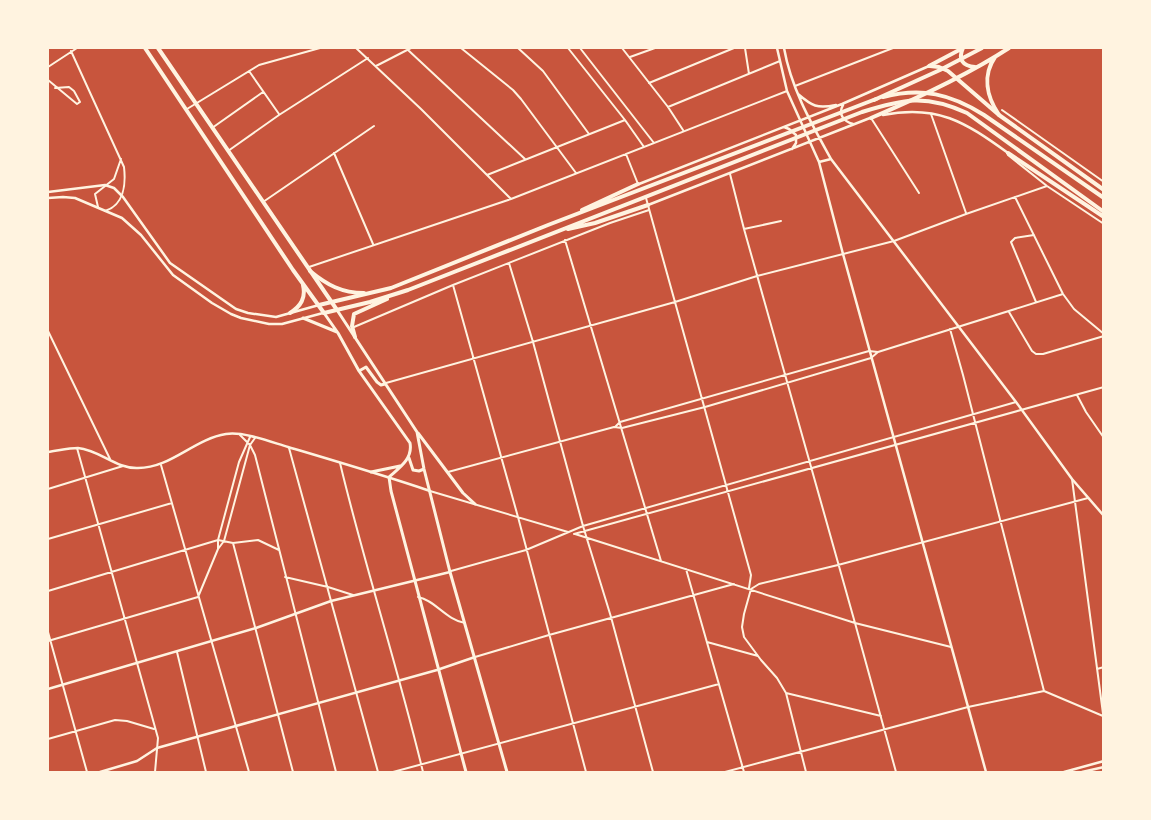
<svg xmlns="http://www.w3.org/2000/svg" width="1151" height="820" viewBox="0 0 1151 820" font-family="Arial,sans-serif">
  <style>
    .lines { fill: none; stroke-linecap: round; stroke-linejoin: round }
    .minor { stroke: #fff3e0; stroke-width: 2 }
    .tertiary { stroke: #fff3e0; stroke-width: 2.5 }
    .secondary { stroke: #fff3e0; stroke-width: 3 }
    .primary { stroke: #fff3e0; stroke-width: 4 }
    .trunk { stroke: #fff3e0; stroke-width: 4 }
    .motorway { stroke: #fff3e0; stroke-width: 4 }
  </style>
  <rect width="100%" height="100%" fill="#c8553d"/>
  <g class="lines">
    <path class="minor" d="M356 48 421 109 511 199
      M461 48 513 90 521 99 576 173
      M518 48 543 71 589 134
      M568 48 625 120 644 147
      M580 48 654 143
      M622 48 668 107 683 130
      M745 48 749 74
      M408 50 525 159
      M71 51 124 167C126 184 124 205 105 211
      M630 57 655 48
      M376 66 411 48
      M48 67 77 48
      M249 71 279 114
      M48 80 77 104 80 102 74 91 69 87 55 88
      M649 83 734 48
      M795 86 893 48
      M668 107 780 61
      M187 109 259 65 320 48
      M1002 110 1104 182
      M931 114 966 213
      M871 118 919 193
      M212 128 263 92
      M228 151 279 115 368 58
      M334 153 373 244
      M626 154 638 184
      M1008 155 1047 186 1104 224
      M730 174 744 229 855 623 896 772
      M487 175 625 120
      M1015 197 1063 294 1074 309 1104 334
      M646 198 751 575 749 588
      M263 202 374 126
      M98 207 95 194 114 179 121 159
      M744 229 781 221
      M1034 235 1015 238 1011 242 1036 302
      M565 240 661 561
      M509 263 533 342 583 526 611 617 653 772
      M309 267 511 199 787 91
      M453 285 518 517 586 772
      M1009 312 1032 351 1036 354H1043L1104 336
      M354 327 453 285 610 223 649 210
      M950 329 963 375 1044 691
      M48 331 110 459
      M386 383 675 302 757 276 894 241 966 214 1047 186
      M1077 395 1086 412 1104 438
      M615 427 620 422 869 351 878 352
      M240 435 250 445 255 455 336 772
      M77 448 158 738 155 772
      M289 448 378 772
      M340 463C365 567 398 668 423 772
      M161 465 249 772
      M448 472 614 427 622 428 705 407 871 358 878 352 1063 294
      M1072 479 1104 721
      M48 489 123 466
      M430 491 568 532
      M574 534 1104 387
      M575 534 855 623 951 647
      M48 539 172 503
      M233 543 293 772
      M218 549V540L239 462 250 437
      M686 569 744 772
      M451 571 526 550 583 526 1016 402
      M285 577 328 587 353 595
      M48 591 218 540 233 543 258 540 279 550
      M418 597C435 600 446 620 465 623
      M48 632 87 772
      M48 641 198 597 218 549 224 541 250 445 255 438
      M707 642 758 656
      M177 652 206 772
      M475 657 549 635 734 584
      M1097 669 1104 667
      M786 693 881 716
      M48 739 115 720 127 721 154 729
      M393 772 719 684
      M725 772 968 707 1044 691 1103 716
      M806 772 786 693 777 678 761 660 744 637 742 627 744 614 751 589 759 584 838 565 1088 498"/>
    <path class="tertiary" d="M777 48 787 91 819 162 843 254 986 772
      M784 48C791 88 811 123 831 159L1016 402 1072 479 1104 516
      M798 94C812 106 817 109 836 105
      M843 105C838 114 843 121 853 124
      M883 115C937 104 965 122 1008 153
      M784 127 789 129 796 135V143L792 149
      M819 162 831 159
      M639 184 842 104 929 66
      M48 192 105 185 114 188 123 197 170 263 236 309 248 313 276 317 319 305
      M48 198 63 197 75 198 122 218 141 235 173 275 212 303 231 314 241 318 269 324H282L323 313
      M648 205 870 118
      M48 452C57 451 68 448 78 448 100 450 116 469 138 468 171 468 194 439 226 434 243 431 271 442 288 447 335 461 383 475 430 491
      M48 689 256 628 331 601 450 572
      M100 772 137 761 157 748 437 670 475 657
      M1064 772 1104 761
      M1082 772 1104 767"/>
    <path class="secondary" d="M337 310 417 432 424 469 450 572 507 772
      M324 313 338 333 359 371 410 443C413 459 399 468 389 477L391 491 466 772
      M303 318 337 332
      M359 371 366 367 377 382 381 385 385 384
      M418 433 463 493 475 504
      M409 458 413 470 419 471 424 469
      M371 472 400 466"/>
    <path class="primary" d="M145 48 293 270 324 313
      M158 48 337 310
      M290 313C301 306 306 298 303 285"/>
    <path class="trunk" d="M930 66 939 67 948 71 999 115 1104 190
      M883 97C922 87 951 94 984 115L1104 198
      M1008 153 1104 217
      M582 210 638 184
      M568 229 595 223 648 205
      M310 271C327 285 342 293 364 293
      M319 305 391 288 548 225 876 99
      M324 313 370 302 408 290 862 112C903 99 926 94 967 113L1104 212
      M355 337 352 326 354 314 387 299"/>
    <path class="motorway" d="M963 48C958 59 962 66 975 67
      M995 57C982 76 987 97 999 115
      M929 66 963 48
      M874 100 940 70 982 48
      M871 118C918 98 966 76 1009 48"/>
  </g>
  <rect width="1151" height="820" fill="none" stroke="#fff3e0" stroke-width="98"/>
</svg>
